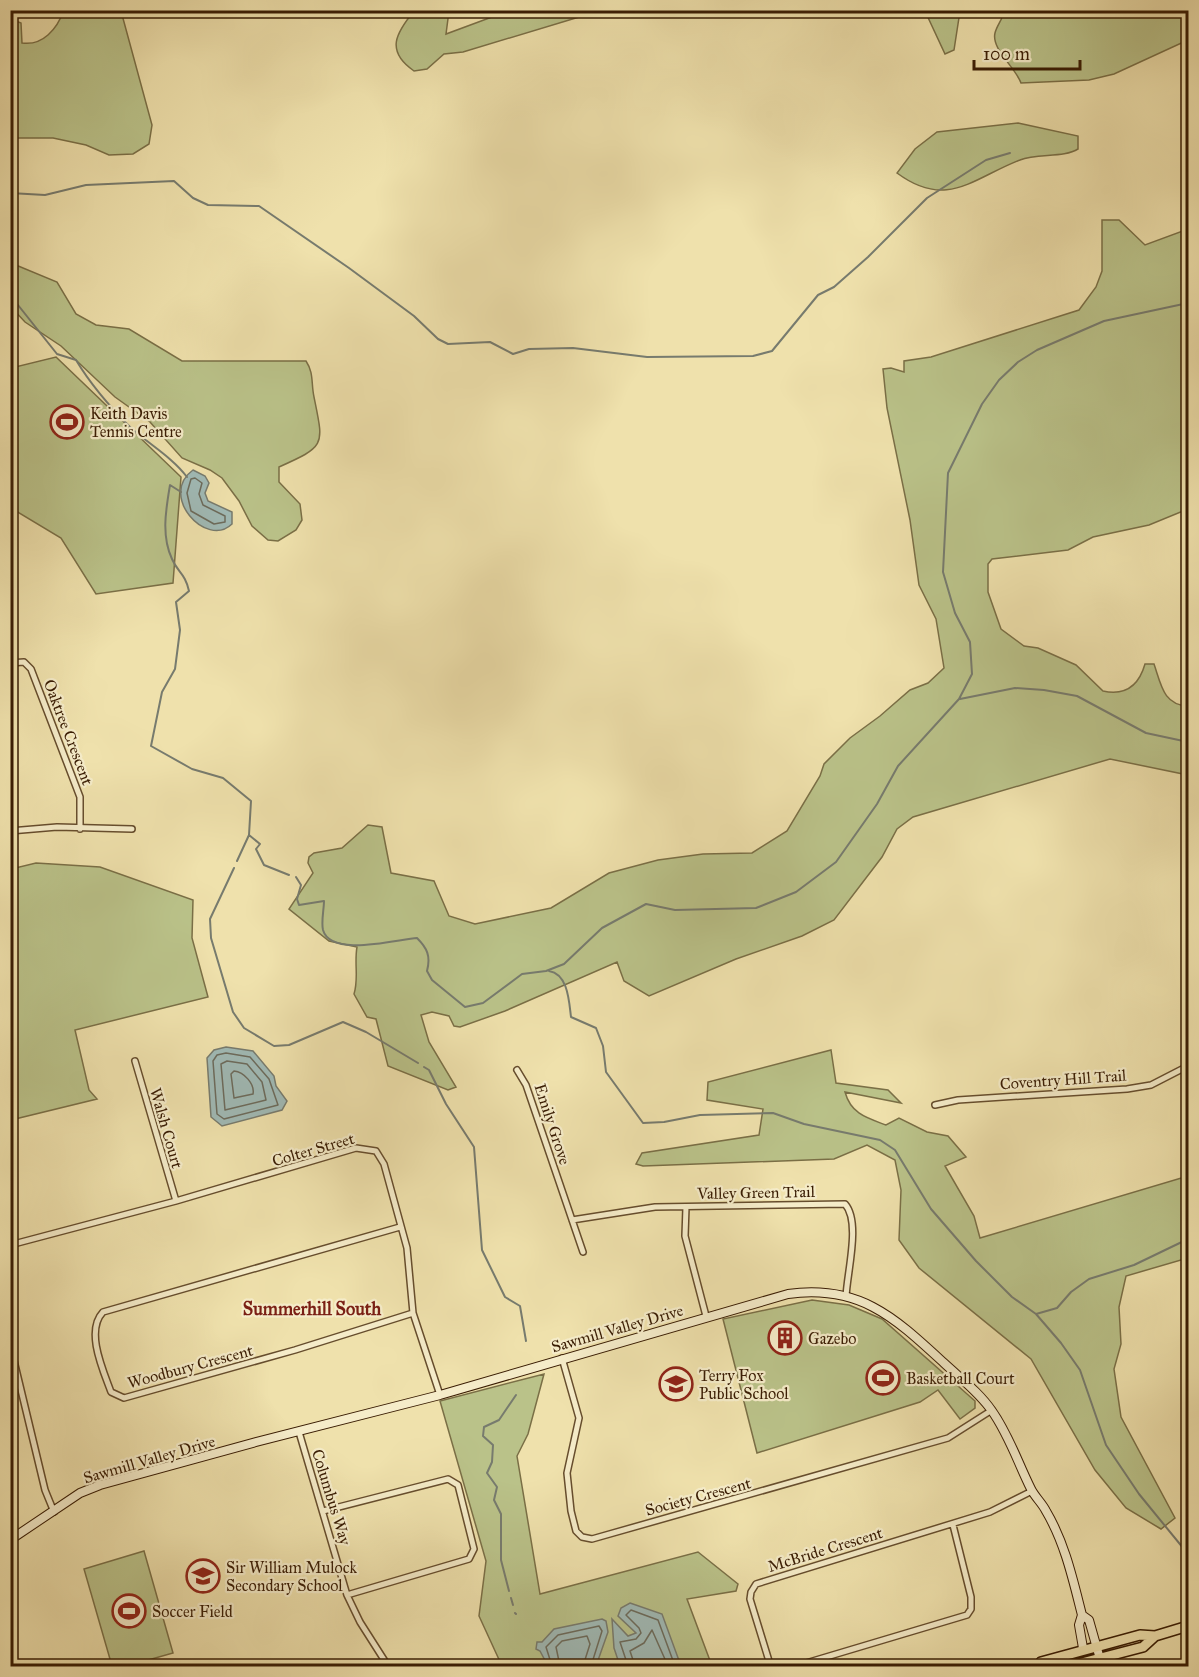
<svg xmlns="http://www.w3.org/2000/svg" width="1199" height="1677" viewBox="0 0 1199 1677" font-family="'IM FELL Great Primer',serif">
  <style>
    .green { fill: #bac289; stroke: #7a6f46; stroke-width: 1.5 }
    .water { fill: #a0bab6; stroke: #777b6e; stroke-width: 1.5 }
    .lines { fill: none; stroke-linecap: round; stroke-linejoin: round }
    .shore { stroke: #6c6b5c; stroke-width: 1.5 }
    .stream { stroke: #777b6e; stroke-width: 2 }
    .street-casing { stroke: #664d2d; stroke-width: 8 }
    .secondary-casing { stroke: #391c03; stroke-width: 10 }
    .primary-casing { stroke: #391c03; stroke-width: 12 }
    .street { stroke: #f5ecc9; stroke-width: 5 }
    .secondary { stroke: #f5ecc9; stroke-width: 8 }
    .primary { stroke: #efe1ac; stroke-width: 9 }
    .labels { text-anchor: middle; stroke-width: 4.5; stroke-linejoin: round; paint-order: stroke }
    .poi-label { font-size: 16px; fill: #391c03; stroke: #f5ecc9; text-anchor: start }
    .street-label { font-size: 16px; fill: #391c03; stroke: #f5ecc9 }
    .neighbourhood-label { font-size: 18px; font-weight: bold; fill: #7a1f14; stroke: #f5ecc9 }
  </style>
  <rect width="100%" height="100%" fill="#efe1ac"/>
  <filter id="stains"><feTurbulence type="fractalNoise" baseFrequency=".00333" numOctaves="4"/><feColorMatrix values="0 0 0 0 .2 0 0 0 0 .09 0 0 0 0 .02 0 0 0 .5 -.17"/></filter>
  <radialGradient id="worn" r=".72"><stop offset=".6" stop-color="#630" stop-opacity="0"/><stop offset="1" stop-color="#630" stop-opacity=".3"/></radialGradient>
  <path class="green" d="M64 10 121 11 152 125 149 144 133 154 109 155 86 145 53 138H11V19L21 23 22 43C43 46 57 29 64 10Z
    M414 11H449L446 34 508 11H599L463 52 444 54 427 69 414 71C385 51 396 33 414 11Z
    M925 11H960L954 50 945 54Z
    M1004 11H1188V40L1114 74 1089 80 1021 83C1016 68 991 49 995 33 997 25 1003 19 1004 11Z
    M1018 123 1078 136V149C1064 158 1037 153 1020 160 973 178 947 210 897 173L915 149 937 132Z
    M1102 220H1119L1145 245 1188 229V509L1149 525 1093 537 1068 550 992 559 988 564V592L1001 629 1024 646 1038 648 1076 665 1103 691C1126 696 1139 685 1145 664H1154C1161 684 1163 705 1188 706V775L1110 759 913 817 897 829 882 857 834 920 802 936 736 959 649 996 624 981 617 962 505 1011 460 1027 454 1026 449 1016 432 1012 421 1015 429 1042 456 1087 448 1090 388 1066 376 1019 367 1017 354 994C359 978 354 964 357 947L329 941 289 909 313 873 308 863 309 857 314 853 342 848 368 825 382 827 391 873 434 881 449 916 475 924 551 908 609 873 658 860 703 854 752 853 787 831 820 776 824 764 850 738 880 716 910 690 928 683 944 668 936 619 919 585 910 520 887 408 883 369 891 368 904 372V361L931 357 1079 310 1096 287 1102 271Z
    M11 263 57 282 76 314 96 325 129 329 182 361H306C314 373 311 383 314 397 324 446 326 446 279 467V482L300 504 302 520 296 530 278 541 268 540 252 526 239 501 222 478 210 470 182 458 150 422 115 397 61 346 25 322 11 307Z
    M56 357 181 477 173 583 96 594 61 538 11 508V368Z
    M36 863 100 867 193 900 192 938 208 997 75 1030 89 1090 97 1099 11 1120V869Z
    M831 1050 836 1083 888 1090 901 1103 845 1092C851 1114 867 1118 886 1125L899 1118 927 1132 948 1136 966 1157 945 1166 974 1216 980 1238 1188 1176V1258L1126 1276 1119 1307 1121 1344 1114 1369 1121 1417 1175 1518 1161 1529 1126 1508 1095 1470 1031 1359 919 1268 899 1240 901 1190 895 1160 867 1145 834 1159 643 1166 636 1164 642 1153 759 1135 763 1109 707 1100 708 1082Z
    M812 1300 849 1305 882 1319 975 1401V1408L960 1419 938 1390 920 1402 757 1453 723 1319Z
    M544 1374 528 1434 517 1456 540 1594 698 1552 738 1584 736 1591 687 1599 712 1666H502L479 1616 486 1561 440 1401Z
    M144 1551 173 1653 127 1666H112L84 1569Z"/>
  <path class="water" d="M193 470 205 476 209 483 205 493 208 501 232 512V524C206 549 158 495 193 470Z
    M226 1047 253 1051 274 1076 276 1086 287 1101 282 1110 222 1126 211 1117 207 1058 214 1050Z
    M630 1603 662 1614 681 1666H627L619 1663 614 1648 612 1619 628 1636 636 1633 618 1616 621 1608Z
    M602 1619 606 1621 608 1632 596 1666H548L540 1651 536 1649 537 1642H542L554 1629Z"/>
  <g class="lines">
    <path class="shore" d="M195 478 202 483 199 494 203 505 225 516V522L214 524 191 511 187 493 191 479Z
      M226 1053 250 1057 269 1079 278 1105 224 1119 217 1114 213 1061 217 1055Z
      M227 1061 247 1064 262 1082 266 1100 225 1110 221 1064Z
      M234 1071C244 1072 255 1084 253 1094L234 1098 231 1074Z
      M552 1666 546 1647 558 1635 599 1626 602 1631 591 1666
      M560 1666 556 1647 562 1641 587 1636 590 1644 583 1666
      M628 1666 620 1642 636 1639 641 1633 639 1628 626 1615 631 1610 658 1620 675 1666
      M635 1666 630 1651 644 1643 652 1630 668 1666"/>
    <path class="stream" d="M10 193 45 195 86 185 174 181 193 198 208 205 259 206 349 268 414 316 438 339 448 344 490 342 513 354 529 349 573 348 647 357 753 356 772 351 818 295 834 287 868 257 927 198 986 160 1010 153
      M10 295 57 354 76 360C91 385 110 407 131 428 149 444 173 458 187 477
      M181 492 170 485C166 509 161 536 172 559 178 573 185 573 189 591L176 602 180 630 175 669 162 692 151 746 192 769 223 778 251 801 249 835 237 861
      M960 699 1015 688 1044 690 1077 696 1146 733 1188 742
      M249 835 260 844 256 849 264 865 289 875
      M234 868 210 919 211 938 233 1012 244 1028 274 1046 289 1045 343 1022 366 1032 418 1063
      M296 877 301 885 297 899 299 905 324 901C324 909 321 922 323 930 331 958 398 939 417 938 427 948 431 956 427 971L432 980 465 1007 483 1003 522 974 546 971 564 964 602 928 646 904 675 910 756 908 796 892 836 862 877 804 898 766 959 699 972 674 970 642 955 613 943 572 948 473 982 404 999 380 1018 362 1037 350 1104 321 1188 303
      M549 971C568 974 569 1001 571 1017L596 1028 603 1046 606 1072 643 1123 664 1122 700 1115 773 1113 804 1124 880 1140 895 1150 931 1209 976 1261 1012 1297 1036 1314 1061 1343 1080 1370 1106 1445 1139 1494 1188 1554
      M424 1067 429 1070 446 1104 474 1147 482 1250 505 1297 520 1306 526 1341
      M1036 1314 1057 1308 1071 1292 1089 1279 1134 1265 1188 1239
      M509 1591 501 1560V1514L494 1500 497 1487 487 1473 492 1462 493 1445 483 1436 484 1427 499 1420 516 1395
      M511 1598 513 1605
      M515 1613 516 1614"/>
    <defs>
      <path id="street" d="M10 663 24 662 31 669 80 797V829
        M10 831 57 827 132 829
        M135 1061 176 1201
        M517 1070 526 1085 583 1252
        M935 1105 958 1100 1127 1089 1151 1085 1188 1066
        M686 1207 685 1236 706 1316
        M572 1220 655 1207 845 1204C861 1222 847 1272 846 1297
        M400 1227 103 1312C85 1331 103 1370 111 1392L124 1398 295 1350 413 1313
        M10 1245 176 1201 356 1148 376 1151 384 1164 407 1248 413 1313 440 1395
        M10 1344 45 1490 54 1512
        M562 1358 579 1418 567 1473 571 1511 576 1531 582 1537 592 1539 948 1438 992 1410
        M299 1432 347 1595 360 1622 388 1666
        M323 1511 448 1479 458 1485 474 1549 469 1559 347 1595
        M775 1666 769 1661 750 1599 751 1592 756 1584 990 1512 1032 1491
        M796 1666 967 1615 971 1609V1597L953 1525"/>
      <path id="secondary" d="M10 1540 80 1493 100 1485 256 1442 440 1395 788 1294C860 1284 895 1318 944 1363 960 1378 979 1392 992 1411 1009 1435 1018 1463 1031 1489 1035 1497 1042 1503 1046 1511 1065 1543 1073 1580 1082 1615L1079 1625 1083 1648
        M1082 1615 1089 1620 1102 1666"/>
      <path id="primary" d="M1038 1666 1041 1662 1140 1635 1155 1636 1188 1626
        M1070 1666 1143 1647 1155 1636"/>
    </defs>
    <use href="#street" class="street-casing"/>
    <use href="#secondary" class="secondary-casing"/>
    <use href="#primary" class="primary-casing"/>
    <use href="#street" class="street"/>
    <use href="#secondary" class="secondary"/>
    <use href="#primary" class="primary"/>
  </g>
  <defs>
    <symbol id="stadium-ring" viewBox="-11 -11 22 22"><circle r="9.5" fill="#f5ecc9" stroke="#8f2418" stroke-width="1.5"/><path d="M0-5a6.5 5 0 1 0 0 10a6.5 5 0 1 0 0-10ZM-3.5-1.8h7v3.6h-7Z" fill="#8f2418"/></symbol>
    <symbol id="building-ring" viewBox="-11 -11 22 22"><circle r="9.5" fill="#f5ecc9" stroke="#8f2418" stroke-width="1.5"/><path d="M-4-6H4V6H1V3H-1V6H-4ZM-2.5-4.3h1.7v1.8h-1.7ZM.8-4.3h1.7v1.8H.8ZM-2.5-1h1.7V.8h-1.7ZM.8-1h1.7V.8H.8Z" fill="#8f2418"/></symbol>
    <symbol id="school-ring" viewBox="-11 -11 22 22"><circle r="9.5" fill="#f5ecc9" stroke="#8f2418" stroke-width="1.5"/><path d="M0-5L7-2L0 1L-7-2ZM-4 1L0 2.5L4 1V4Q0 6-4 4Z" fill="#8f2418"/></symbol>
  </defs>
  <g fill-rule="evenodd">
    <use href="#stadium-ring" x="48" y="403" width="38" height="38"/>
    <use href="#building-ring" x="766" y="1319" width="38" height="38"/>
    <use href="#stadium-ring" x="864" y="1359" width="38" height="38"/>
    <use href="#school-ring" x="657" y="1365" width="38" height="38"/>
    <use href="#school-ring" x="184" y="1557" width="38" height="38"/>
    <use href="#stadium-ring" x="110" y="1592" width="38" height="38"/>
  </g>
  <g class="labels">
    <g class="poi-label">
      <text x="90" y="419">Keith Davis<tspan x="90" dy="18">Tennis Centre</tspan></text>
      <text x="808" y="1344">Gazebo</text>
      <text x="699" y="1381">Terry Fox<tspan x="699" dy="18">Public School</tspan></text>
      <text x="906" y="1384">Basketball Court</text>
      <text x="226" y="1573">Sir William Mulock<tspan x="226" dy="18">Secondary School</tspan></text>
      <text x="152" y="1617">Soccer Field</text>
    </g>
    <g class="street-label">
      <text transform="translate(69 732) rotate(69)" y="6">Oaktree Crescent</text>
      <text transform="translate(1063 1079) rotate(-4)" y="6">Coventry Hill Trail</text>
      <text transform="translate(553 1124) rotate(72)" y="6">Emily Grove</text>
      <text transform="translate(167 1128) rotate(74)" y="6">Walsh Court</text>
      <text transform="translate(313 1149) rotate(-16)" y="6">Colter Street</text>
      <text transform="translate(756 1192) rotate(-1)" y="6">Valley Green Trail</text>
      <text transform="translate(617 1328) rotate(-16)" y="6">Sawmill Valley Drive</text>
      <text transform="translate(190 1366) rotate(-15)" y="6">Woodbury Crescent</text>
      <text transform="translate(149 1459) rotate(-16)" y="6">Sawmill Valley Drive</text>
      <text transform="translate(698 1496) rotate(-15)" y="6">Society Crescent</text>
      <text transform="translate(332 1497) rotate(73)" y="6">Columbus Way</text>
      <text transform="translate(825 1549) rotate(-17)" y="6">McBride Crescent</text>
    </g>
    <g class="neighbourhood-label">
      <text x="312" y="1315">Summerhill South</text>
    </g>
  </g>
  <rect width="1199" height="1677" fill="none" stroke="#efe1ac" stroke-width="36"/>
  <rect x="12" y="12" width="1175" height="1653" fill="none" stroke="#391c03" stroke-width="3"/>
  <rect x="18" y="18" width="1163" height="1641" fill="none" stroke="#391c03" stroke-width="1.5"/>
  <path d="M974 60v9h106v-9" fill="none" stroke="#391c03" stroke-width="3"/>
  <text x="983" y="60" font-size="18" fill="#391c03" stroke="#f5ecc9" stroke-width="4.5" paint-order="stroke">100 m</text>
  <rect width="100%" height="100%" filter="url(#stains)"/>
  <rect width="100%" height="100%" fill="url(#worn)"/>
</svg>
